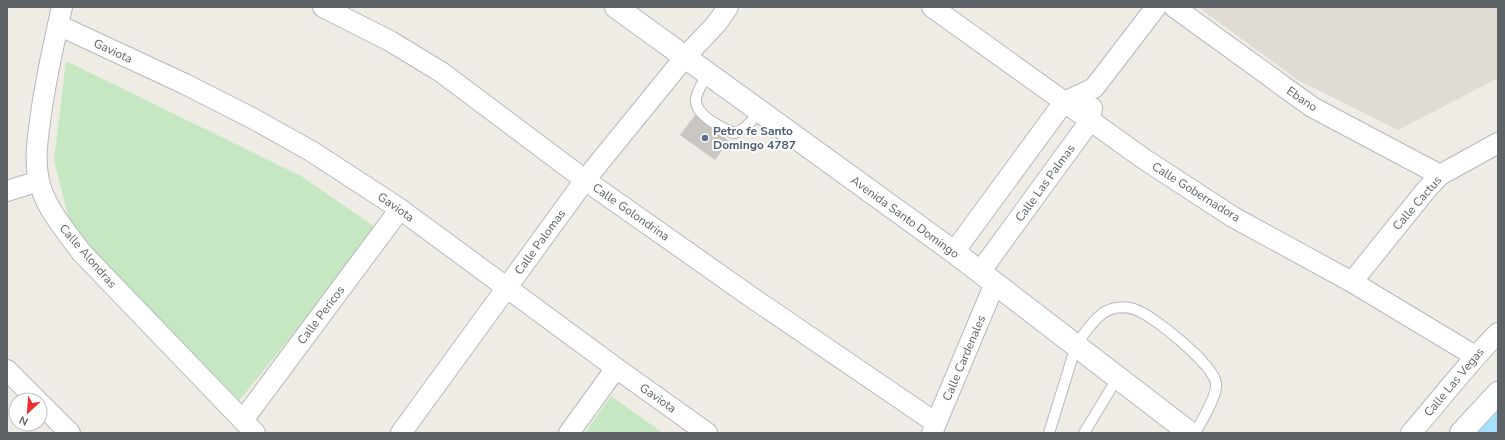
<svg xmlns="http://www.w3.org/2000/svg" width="1505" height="440" viewBox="0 0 1505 440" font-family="'Nunito Sans',sans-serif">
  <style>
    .education { fill: #e0dbd3 }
    .green { fill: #c5e7c2 }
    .water { fill: #a6e0ff }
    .building { fill: #cac7c3 }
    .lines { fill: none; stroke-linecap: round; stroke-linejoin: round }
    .lane-casing { stroke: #b6b8bc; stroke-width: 12 }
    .street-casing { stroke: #b6b8bc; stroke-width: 22 }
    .secondary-casing { stroke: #b4b9bd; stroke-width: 24 }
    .lane { stroke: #fff; stroke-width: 10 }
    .street { stroke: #fff; stroke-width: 20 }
    .secondary { stroke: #fff; stroke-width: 22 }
    .service-dot { fill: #5c6f8a; stroke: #fff; stroke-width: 1.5 }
    .labels { text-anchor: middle; stroke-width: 4; stroke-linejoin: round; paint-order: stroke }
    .street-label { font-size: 12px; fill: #5d6266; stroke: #fff }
    .service-label { font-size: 12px; font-weight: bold; fill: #4e5e75; stroke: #fff; text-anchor: start }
  </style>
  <rect width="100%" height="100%" fill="#efece5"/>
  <path class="education" d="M1198 7H1498V78L1398 130 1298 80Z"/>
  <path class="green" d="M66 61 301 176 378 229 238 402 71 227 54 160Z
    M611 396 663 433H585Z"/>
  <path class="water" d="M1498 393V433H1468Z"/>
  <path class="building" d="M695 115 729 141 715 160 680 135Z"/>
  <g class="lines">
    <defs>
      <path id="lane" d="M708 73C704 81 697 90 696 99 694 115 721 127 733 133 745 131 752 120 760 111
        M1049 433C1055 414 1061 394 1067 375 1070 366 1072 355 1077 346 1081 336 1094 320 1103 313 1112 307 1124 306 1134 309 1153 315 1213 364 1216 383 1218 395 1201 422 1195 433
        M1084 433 1118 377"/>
      <path id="street" d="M62 7C54 42 46 78 41 114 38 136 34 159 39 181 45 208 66 231 82 253L255 433
        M323 7 390 41 441 72 585 180 754 299 936 423
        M932 7 1144 159 1233 217 1352 282 1475 356
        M1174 7 1312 107 1440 175
        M58 25 185 84 252 118 311 151 400 209 616 368 707 433
        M7 191 39 181
        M954 252 1064 102 1094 88 1156 7
        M980 272 1090 121 1092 108
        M1352 282 1426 190 1440 175 1498 143
        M7 370 37 400
        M40 403 70 433
        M243 420 400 209
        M401 433 585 180 685 57 717 23 728 7
        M569 433 616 368
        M932 433 995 283
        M1411 433C1440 400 1467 364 1498 333"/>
      <path id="secondary" d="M616 7 954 252 1190 433
        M1461 433 1498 393"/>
    </defs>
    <use href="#lane" class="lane-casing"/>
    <use href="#street" class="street-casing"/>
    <use href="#secondary" class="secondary-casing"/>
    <use href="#lane" class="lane"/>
    <use href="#street" class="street"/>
    <use href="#secondary" class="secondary"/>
  </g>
  <circle class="service-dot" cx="705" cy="138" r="4"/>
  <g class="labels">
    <g class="street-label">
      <text transform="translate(113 51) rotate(25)" y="4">Gaviota</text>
      <text transform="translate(1302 99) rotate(34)" y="4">Ebano</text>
      <text transform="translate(1045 183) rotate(-54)" y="4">Calle Las Palmas</text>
      <text transform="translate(1196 192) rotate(32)" y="4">Calle Gobernadora</text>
      <text transform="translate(1417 203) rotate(-49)" y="4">Calle Cactus</text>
      <text transform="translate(396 207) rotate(35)" y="4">Gaviota</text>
      <text transform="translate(631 212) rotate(35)" y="4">Calle Golondrina</text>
      <text transform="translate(905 217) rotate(36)" y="4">Avenida Santo Domingo</text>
      <text transform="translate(540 242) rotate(-54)" y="4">Calle Palomas</text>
      <text transform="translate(88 256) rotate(49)" y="4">Calle Alondras</text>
      <text transform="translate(321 315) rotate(-53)" y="4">Calle Pericos</text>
      <text transform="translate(964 358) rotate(-67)" y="4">Calle Cardenales</text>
      <text transform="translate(1454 382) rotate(-50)" y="4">Calle Las Vegas</text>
      <text transform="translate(658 398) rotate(35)" y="4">Gaviota</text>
    </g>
    <g class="service-label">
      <text x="713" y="135">Petro fe Santo<tspan x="713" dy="14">Domingo 4787</tspan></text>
    </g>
  </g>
  <rect width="1505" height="440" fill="none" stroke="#5d6266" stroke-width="16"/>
  <g transform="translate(28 412) rotate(206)"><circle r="19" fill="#ffffff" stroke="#bec0c2"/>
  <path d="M0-3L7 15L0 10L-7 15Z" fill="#ea3132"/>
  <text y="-6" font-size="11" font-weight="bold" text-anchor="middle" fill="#5d6266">N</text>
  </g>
</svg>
